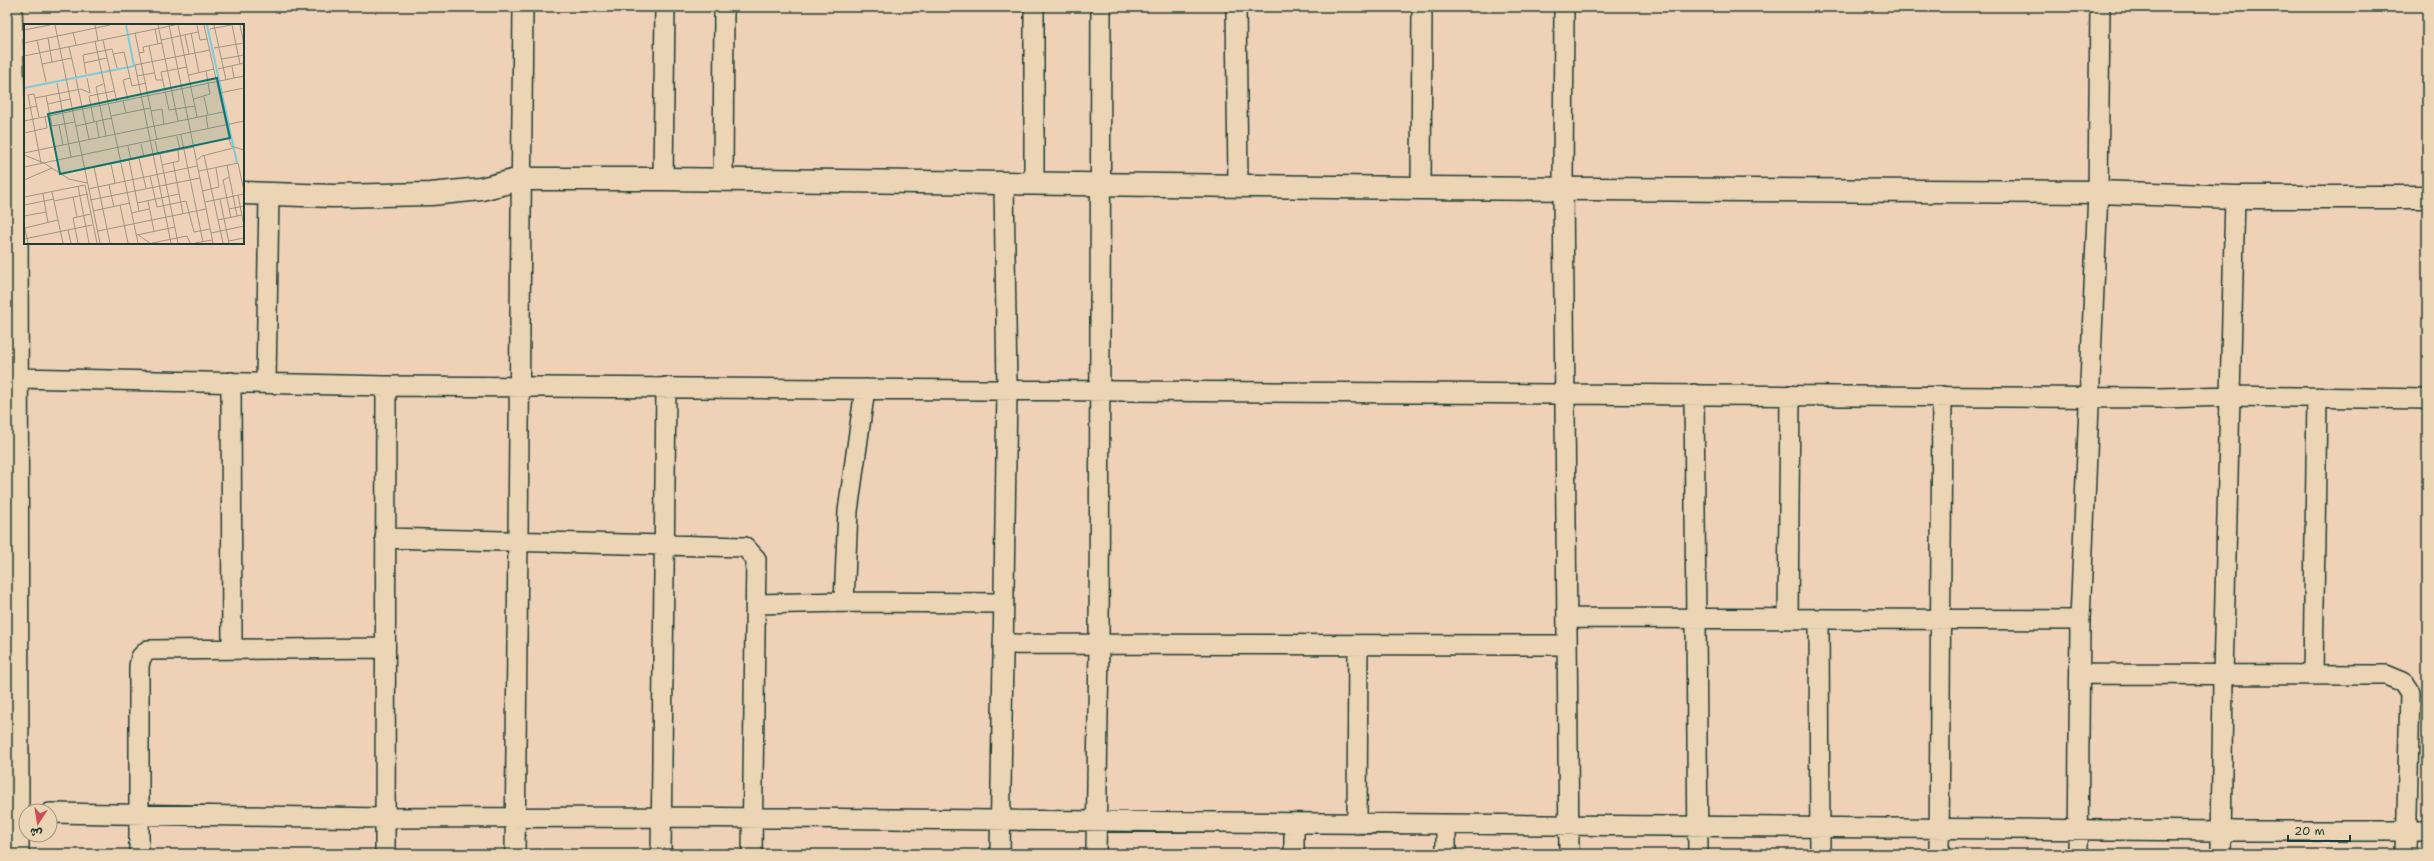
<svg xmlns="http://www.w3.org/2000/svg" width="2434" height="861" viewBox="0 0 2434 861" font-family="'Shantell Sans','Playpen Sans Arabic',sans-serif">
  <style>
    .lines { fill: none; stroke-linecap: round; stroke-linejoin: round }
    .street-casing { stroke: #1f3d34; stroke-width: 22 }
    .secondary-casing { stroke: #1f3d34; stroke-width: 25 }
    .street { stroke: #ebd5b4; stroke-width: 19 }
    .secondary { stroke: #ebd5b4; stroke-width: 22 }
    .inset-river { fill: none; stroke: #7ccbd9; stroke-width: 2 }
    .inset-road { fill: none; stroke: #9c9683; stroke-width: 1 }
    .view { fill: #0f766e; fill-opacity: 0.15; stroke: #0f766e; stroke-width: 2 }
    .inset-edge { fill: none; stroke: #1f3d34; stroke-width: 2 }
  </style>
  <rect width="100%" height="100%" fill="#efd1b7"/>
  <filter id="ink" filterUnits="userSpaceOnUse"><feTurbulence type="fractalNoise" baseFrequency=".025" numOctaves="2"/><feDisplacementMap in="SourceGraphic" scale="8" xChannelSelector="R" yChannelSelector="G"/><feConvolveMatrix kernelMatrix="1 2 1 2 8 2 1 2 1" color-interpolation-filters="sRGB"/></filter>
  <g filter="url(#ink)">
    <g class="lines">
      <defs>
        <path id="street" d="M12 7 18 187 19 854
          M1236 7 1238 184
          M1564 7 1563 188 1569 854
          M663 179 665 7
          M723 181 724 7
          M1034 183V7
          M1421 188 1422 7
          M17 378 386 386 2160 398 2230 396 2427 399
          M231 382 232 649
          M266 383 269 194
          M865 389 848 511 844 602 1003 603
          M1694 394 1698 854
          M385 538 745 547 756 559 752 854
          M756 604 844 602
          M1567 618 2080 620
          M1788 619 1790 395
          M1819 620 1820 854
          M1003 644 1567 645
          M2080 674 2386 675 2403 682 2410 693 2406 854
          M2313 674 2317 398
          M50 813 385 818 661 817 2221 831H2427
          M1294 823V854
          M1357 824 1358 645
          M139 854V666L141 657 148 650 385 648
          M385 854 386 386
          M515 854 523 7
          M661 854 666 387
          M1000 854 1007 390 1004 183
          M1096 854 1099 644 1101 7
          M1446 854V825
          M1939 854 1942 396
          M2078 854 2080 620 2098 192 2100 7
          M2221 854 2223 676 2235 197"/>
        <path id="secondary" d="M7 188H25
          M243 193 333 196 431 194 481 189 521 179H663L1421 188 2098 192 2235 197H2427"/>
      </defs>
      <use href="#street" class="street-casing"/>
      <use href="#secondary" class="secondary-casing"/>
      <use href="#street" class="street"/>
      <use href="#secondary" class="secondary"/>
    </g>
  </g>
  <g transform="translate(24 24)">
    <rect width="220" height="220" fill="#efd1b7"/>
    <path class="inset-river" d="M183 1 213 139M0 64 110 42 102 1"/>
    <path class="inset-road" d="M31 1 76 219M71 1 74 17M134 1 154 97M145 1 189 219M154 1 173 93M173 1 176 16 183 15M180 1 207 122 220 126M190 1 202 56M208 1 216 40M216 1 220 21M131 5 134 20M186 5 207 1M0 6 26 1M49 8 52 21M111 9 133 116M167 9 175 49M161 11 165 30M24 14 28 38M13 16 22 58M79 16 93 78M137 16 174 8M71 17 114 219M0 19 86 1M125 22 132 56H139M45 23 52 53M190 24 220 19M115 29 120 28 119 23 138 19M90 30 100 28 108 62 122 59M0 32 151 1M198 35 220 31M60 39 83 34M18 40 48 34M208 42 210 54M163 43 137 48 145 86 171 82M194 45 220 39M62 50 59 31 88 25 93 44M165 51 190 45M113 52 130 49M63 54 66 69M52 55 65 115M33 59 47 133M79 60 72 63 82 112M195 69 220 64M22 72 28 102 51 98M180 73 184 91M11 74 57 65 66 69M170 75 186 70 182 47M104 76 99 56 106 54M99 77 102 89M24 80 46 75M0 85 13 82M127 87 138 85 140 100M182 91 184 105M87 92 126 84M15 93 10 70 4 71 17 139M0 97 220 52M72 97 75 113M70 98 65 72 90 67M35 101 39 121M52 102 88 94M0 109 23 104 21 93M157 111 179 218M153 112 156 126M131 117 134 130M117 120 120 133M104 122 107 136M0 129 199 88M136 130 154 219M0 131 20 139 45 155 63 159M180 131 199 219M115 134 122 164M105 136 115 187M173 136 178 132 209 124M149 138 159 190M87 140 91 159M138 141 155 137 154 126M203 141 213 192M0 143 220 97M70 143 86 219M60 145 170 123M175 147 214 139 220 167M126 152 133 183 162 177 170 208 186 205M205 153 199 156 207 194M0 156 28 144M85 161 90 183M54 162 65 219M64 165 173 142M178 167 195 163 192 144M28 168 39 219M19 170 24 199M214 171 220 202M0 173 61 161 73 219M49 173 53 193M196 175 205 219M66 176 176 154M30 177 64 170M124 177 130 207M181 178 220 170M113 179 155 170M0 181 30 175M96 181 104 219M205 185 220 182M69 187 106 179M108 189 125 185M0 192 22 188M194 196 218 191M0 201 4 219M1 204 34 196M44 206 47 219M74 207 182 185M187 209 220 202M113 210 126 219M113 211 151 203M0 215 68 201M205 217 220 214M54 219 49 194 67 190M128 219 163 212 166 219M147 219 111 41 186 26M171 219 188 216"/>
    <path class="view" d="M193 54 206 114 36 150 24 90Z"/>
    <rect width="220" height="220" class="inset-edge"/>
  </g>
  <rect width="2434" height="861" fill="none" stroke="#ebd5b4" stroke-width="24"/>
  <rect x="12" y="12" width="2410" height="837" fill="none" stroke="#1f3d34" stroke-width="1.5" filter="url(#ink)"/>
  <g transform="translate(38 823) rotate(192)"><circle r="19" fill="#ebd5b4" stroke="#999881"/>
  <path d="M0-3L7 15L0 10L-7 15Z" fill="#d1495b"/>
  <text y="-6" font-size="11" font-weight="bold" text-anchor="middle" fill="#1f3d34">ش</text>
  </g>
  <path d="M2288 835v6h62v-6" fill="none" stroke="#1f3d34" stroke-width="2"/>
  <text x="2294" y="835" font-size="12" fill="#1f3d34" stroke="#ebd5b4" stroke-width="3" paint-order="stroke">20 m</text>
</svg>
